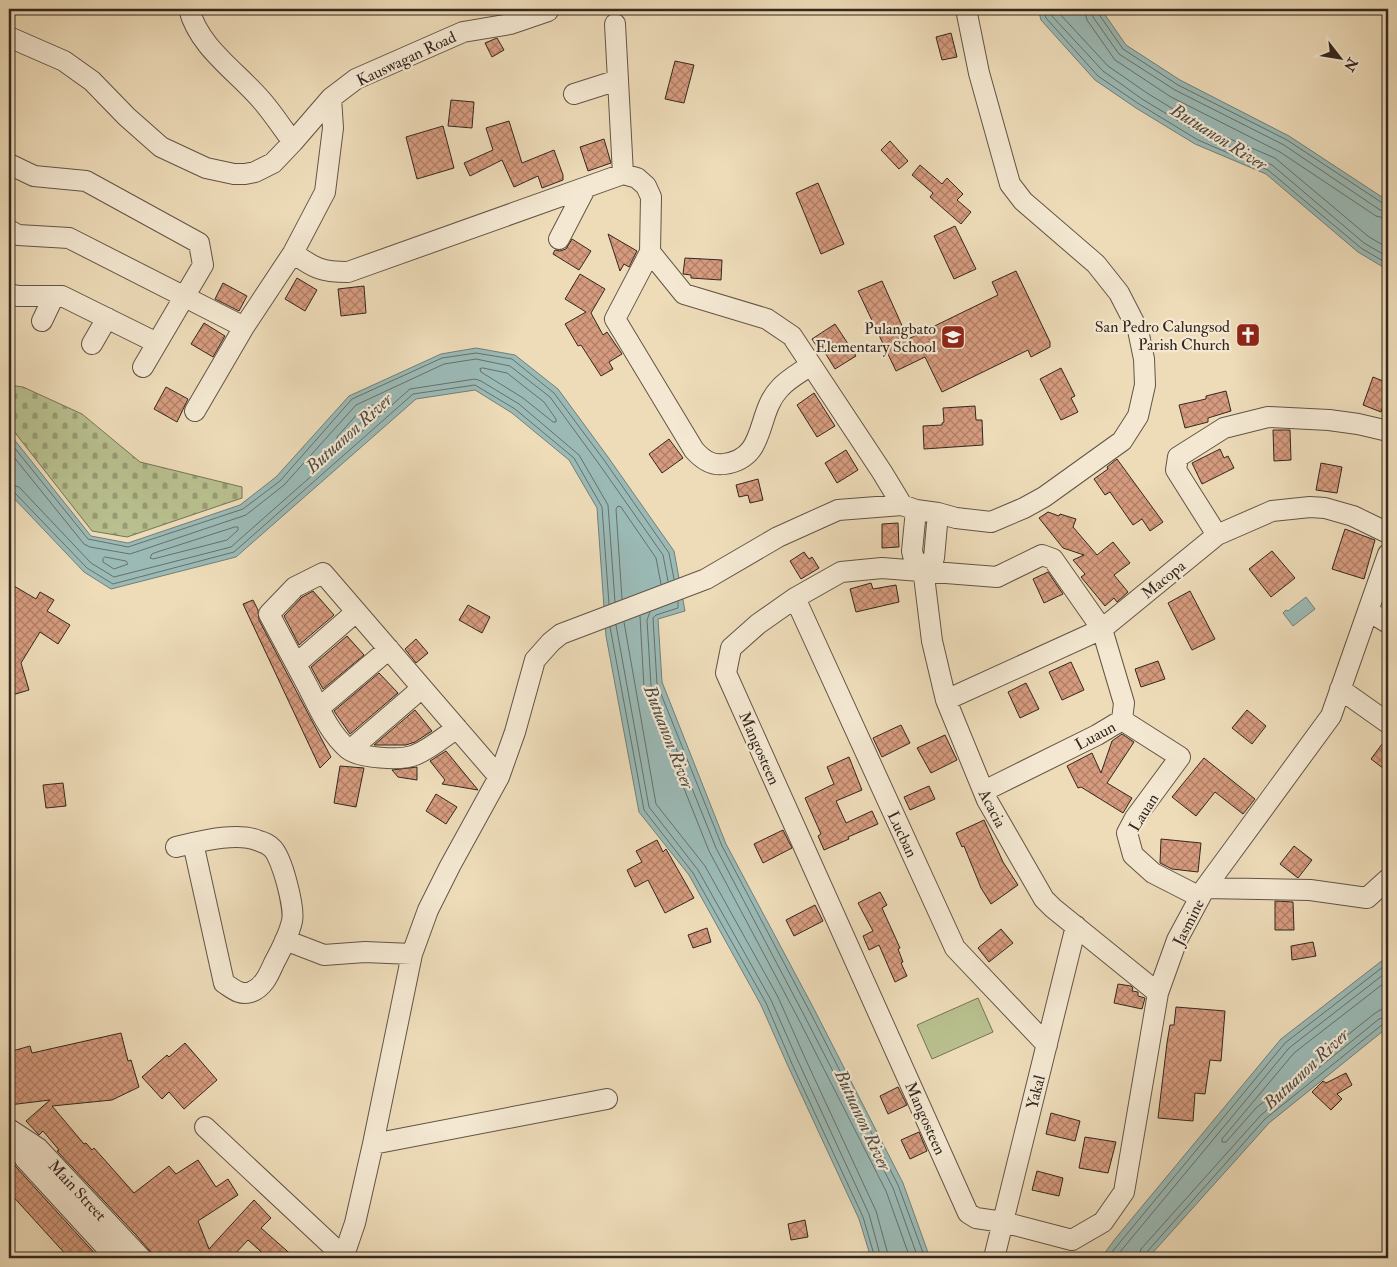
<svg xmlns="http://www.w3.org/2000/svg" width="1397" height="1267" viewBox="0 0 1397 1267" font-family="'IM FELL Double Pica',serif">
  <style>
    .cemetery { fill: url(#cemetery-stones); stroke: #767457 }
    .pitch { fill: #b9c08f; stroke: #767457 }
    .water { fill: #9bbab6; stroke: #727f7a }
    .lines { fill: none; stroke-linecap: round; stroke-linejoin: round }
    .shore { stroke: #68706a; stroke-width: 1 }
    .building { fill: url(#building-cross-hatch); stroke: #34271f }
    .minor-casing { stroke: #625446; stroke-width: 22 }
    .minor { stroke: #f4e8d2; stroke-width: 20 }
    .labels { text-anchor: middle; stroke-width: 4.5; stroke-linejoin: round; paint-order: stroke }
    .street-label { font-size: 16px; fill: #34271f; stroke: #f4e8d2 }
    .poi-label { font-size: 16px; fill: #34271f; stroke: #f4e8d2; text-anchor: end }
    .water-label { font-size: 18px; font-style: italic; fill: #4e4c45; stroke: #f4e8d2 }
  </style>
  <defs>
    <pattern id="cemetery-stones" width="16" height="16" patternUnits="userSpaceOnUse" patternTransform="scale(1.25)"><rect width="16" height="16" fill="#b9c08f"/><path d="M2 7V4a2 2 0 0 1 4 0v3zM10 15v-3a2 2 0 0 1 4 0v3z" fill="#979c74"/></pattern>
    <pattern id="building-cross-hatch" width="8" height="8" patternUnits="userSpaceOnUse" patternTransform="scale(1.25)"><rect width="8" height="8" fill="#d69b7e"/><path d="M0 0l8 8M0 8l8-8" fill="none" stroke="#ae7e67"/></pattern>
  </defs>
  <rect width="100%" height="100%" fill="#eedcb9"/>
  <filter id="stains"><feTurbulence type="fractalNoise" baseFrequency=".004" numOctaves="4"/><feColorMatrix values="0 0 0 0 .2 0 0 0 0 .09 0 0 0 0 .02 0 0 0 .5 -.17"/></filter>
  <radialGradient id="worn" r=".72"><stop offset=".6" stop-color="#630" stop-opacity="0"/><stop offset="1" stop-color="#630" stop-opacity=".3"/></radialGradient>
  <path class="cemetery" d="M9 385 23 387 82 414 140 462 242 487V498L127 537 92 531 9 425Z"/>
  <path class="pitch" d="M978 998 993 1032 932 1059 917 1025Z"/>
  <path class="water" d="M1038 9H1101L1126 45 1180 80 1289 136 1388 201V270L1358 252 1266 174 1195 144 1136 108 1095 80 1041 20Z
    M476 348 515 355 558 389 608 457 674 551 685 611 658 619 662 682 726 844 814 1009 903 1183 930 1258H871L859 1219 788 1066 761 1005 689 875 639 812 606 636 597 508 569 460 512 413 475 390 416 399 236 557 111 589 84 572 9 493V433L91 536 128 543 240 505 276 477 349 396 441 354Z
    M1306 597 1315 609 1293 626 1283 613 1286 610 1288 611Z
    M1388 956V1027L1269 1123 1148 1258H1101L1115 1239 1281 1039Z"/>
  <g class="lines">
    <path class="shore" d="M1043 9 1046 18 1098 76 1139 104 1198 140 1268 170 1361 248 1388 264
      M1050 9 1051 15 1103 71 1142 99 1200 134 1272 165 1364 243 1388 257
      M1057 9 1058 12 1108 66 1147 93 1204 128 1275 158 1369 237 1388 248
      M1084 9 1087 20 1115 60 1171 97 1280 152 1376 216 1388 219
      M1091 9 1093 17 1119 54 1175 90 1284 145 1380 210 1388 211
      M1097 9 1098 13 1123 49 1178 85 1287 140 1384 204 1388 205
      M483 368 507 373 544 402 556 419V422H553L523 398 481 372 480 369Z
      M374 405 376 406V409L340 441 337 440V437L360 411Z
      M9 441 88 539 128 547 243 509 280 481 352 399 442 358 476 353 512 359 554 393 604 460 669 553 674 579
      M9 451 84 544 90 547 130 554 246 515 284 485 356 405 444 364 476 359 510 366 550 397 599 464 663 555 668 581
      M9 484 19 487 91 563 114 577 231 547 410 389 475 379 481 381 519 404 579 455 608 505 615 602
      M9 490 14 492 87 568 113 584 234 552 413 394 475 385 515 409 574 458 602 507 609 604
      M235 527H238V530L227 540 153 559 150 558 152 554Z
      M105 557 126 561 128 564 114 569 103 562V559Z
      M622 599 616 509 618 506 621 507 656 558 661 584
      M678 602V608L656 615 653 618 657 684 722 846 810 1012 898 1185 925 1258
      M650 612 647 620 651 686 716 848 804 1015 893 1188 918 1258
      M640 616 644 688 709 851 798 1018 886 1191 910 1258
      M624 622 656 804 705 866 778 997 805 1058 876 1211 889 1258
      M616 625 649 807 698 870 771 1000 798 1061 869 1214 881 1258
      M610 627 644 810 693 873 766 1003 792 1064 863 1217 875 1258
      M1388 980 1294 1053 1222 1139V1142H1226L1256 1108 1374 1014 1380 1010 1388 1009
      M1107 1258 1285 1043 1388 963
      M1115 1258 1289 1048 1388 971
      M1138 1258 1141 1249 1261 1115 1379 1019 1388 1017
      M1144 1258 1146 1253 1265 1119 1383 1024 1388 1023"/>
  </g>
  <path class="building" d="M951 33 957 57 942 60 936 37Z
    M497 38 504 50 492 57 485 43Z
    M675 61 694 65 684 103 665 99Z
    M451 100 474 102 472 128 448 126Z
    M509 121 522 163 554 150 563 175V180L542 188 538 176 514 187 502 160 470 176 464 163 493 150 486 128Z
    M443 126 454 168 417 179 406 137Z
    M604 139 611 163 588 171 580 147Z
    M890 141 908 161 899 169 881 150Z
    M920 165 942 184 947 178 963 194 957 200 971 212 961 224 930 197 933 193 912 175Z
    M818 183 844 244 821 254 796 193Z
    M955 226 976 269 954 279 934 236Z
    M608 234 637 251 629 267 624 264 620 271Z
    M572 239 591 251 579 270 553 254 555 250 560 251 566 249Z
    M685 258 722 260 721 280 691 278V275L683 274Z
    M1016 271 1050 342V347L1031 357 1028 350 942 392 925 357 896 371 858 291 882 281 908 339 998 295 992 282Z
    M580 274 605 289 591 313 603 335 607 332 622 354 609 362 613 369 601 376 581 345 578 346 565 324 586 312 565 299Z
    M297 278 317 290 305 311 285 299Z
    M223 283 247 296 239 311 215 299Z
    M364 286 366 313 341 316 338 289Z
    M204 323 225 336 213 357 191 344Z
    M835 324 856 356 835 369 824 351 821 353 812 339Z
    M1061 368 1075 396 1071 398 1078 412 1061 420 1040 379Z
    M1373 377 1388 383V393L1381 412 1363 405Z
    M166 387 188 399 177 422 154 409Z
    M1226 391 1231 411 1208 418V422L1185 428 1179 405 1206 399V396Z
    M814 393 835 426 817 437 797 405Z
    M975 406 976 420H982L983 445 924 449 923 426 942 425V423L944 422 943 408Z
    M1273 430H1290L1291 460 1274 461Z
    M669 439 683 458 662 473 649 454Z
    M1220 449 1224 458 1228 456 1234 468 1202 484 1192 463Z
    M846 450 858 470 837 483 825 463Z
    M1117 459 1163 522 1150 531 1142 519 1133 525 1110 492 1105 495 1094 479 1108 469 1107 467Z
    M1321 463 1342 467 1337 493 1316 490Z
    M758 479 763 500 750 503 748 495 739 497 736 485Z
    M1048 512 1059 516 1060 514 1076 519 1073 527 1097 555 1113 542 1130 563 1114 575 1128 592 1117 602 1114 598 1105 606 1081 577 1085 574 1073 560 1084 555 1063 548 1039 518Z
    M898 523 899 547 882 548V524Z
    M1345 529 1375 540 1364 579 1332 569Z
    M1272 551 1295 578 1271 597 1249 569Z
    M804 552 809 559 812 557 819 568 801 579 790 561Z
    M1048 572 1063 594 1044 603 1033 579Z
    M9 583 36 599 40 592 54 600 47 611 70 625 58 644 40 632 21 663 29 690 9 696Z
    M871 583 873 589 896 585 899 602 856 612 850 589Z
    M313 591 334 615 299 645 284 616 302 597Z
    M1190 591 1215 639 1192 650 1168 603Z
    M253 600 258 610 259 620 331 757 320 768 243 604Z
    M468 605 490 617 482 633 459 620Z
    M347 636 364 655 323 689 311 667Z
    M416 639 428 653 416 663 405 649Z
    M1158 661 1165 679 1141 687 1135 669Z
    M1071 662 1084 690 1062 700 1049 672Z
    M379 673 398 693 350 734 334 711Z
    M1026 683 1039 709 1020 718 1008 692Z
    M415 710 432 731 415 742 406 745H374Z
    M1247 710 1266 726 1252 744 1232 728Z
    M901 725 910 743 882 757 873 738Z
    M1122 734 1134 742 1107 783 1132 798 1123 813 1081 787 1078 788 1067 766 1092 753 1101 773 1112 741Z
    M945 735 957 760 931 773 917 748Z
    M1388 736V772L1371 759Z
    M446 751 478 790 442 784 445 780 430 761Z
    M849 757 862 790 836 801 846 823 872 811 878 824 848 837 849 839 824 850 818 836 821 834 805 798 834 784 827 767Z
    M1204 758 1255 799 1243 814 1215 792 1196 816 1172 797Z
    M340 766 364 768 356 807 334 803Z
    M417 767V780L398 777 392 770Z
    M63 783 66 806 46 808 43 785Z
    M929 786 935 799 910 810 904 797Z
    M436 794 457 807 446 824 426 811Z
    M984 820 1003 862 1018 885 991 904 981 888 964 846 962 847 956 833Z
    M783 830 792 848 763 863 754 844Z
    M1161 839 1201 843 1198 872 1172 869 1160 863Z
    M657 840 663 852 666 849 694 898 665 913 648 880 635 887 627 870 642 862 636 851Z
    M1294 846 1312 860 1298 878 1280 864Z
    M880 892 887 905 882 908 900 948 898 949 903 962 901 963 907 976 895 982 879 945 869 950 863 936 873 931 858 903Z
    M1275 901 1293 902 1294 930H1275Z
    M815 905 823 921 794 936 786 920Z
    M707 928 711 942 693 948 688 935Z
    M1001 929 1013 943 989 962 978 948Z
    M1313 942 1316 956 1292 960 1291 946Z
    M1118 984 1131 986 1133 988 1132 991 1138 992V996L1145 998 1142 1009 1114 1003Z
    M1176 1007 1225 1011 1221 1061 1210 1060 1205 1094 1195 1093 1193 1121 1158 1118 1167 1043 1170 1025H1174Z
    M121 1033 128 1061 131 1060 139 1087 112 1100 52 1106 84 1144 86 1143 92 1150 94 1148 134 1193 169 1166 176 1174 198 1160 216 1187 228 1179 238 1195 198 1221 209 1249 254 1200 271 1218 261 1228 295 1258H268L248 1240 231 1258H156L136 1235 57 1151 59 1150 43 1131 39 1135 26 1121 50 1100 9 1105V1052L30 1046 32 1053Z
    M185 1043 217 1080 184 1109 169 1092 162 1099 142 1077 167 1055 169 1057Z
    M1346 1073 1352 1085 1337 1094 1342 1099 1331 1110 1312 1092 1323 1081 1326 1083Z
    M898 1087 907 1105 888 1114 880 1096Z
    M1051 1113 1080 1121 1075 1141 1046 1134Z
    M919 1132 927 1151 910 1159 901 1140Z
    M1085 1137 1116 1142 1108 1173 1079 1168Z
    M9 1154 16 1167 99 1258H69L9 1192Z
    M1037 1171 1063 1178 1059 1196 1032 1190Z
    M805 1220 808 1237 791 1240 788 1224Z"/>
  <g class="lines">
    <defs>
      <path id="minor" d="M189 9C199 48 238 72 263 102 274 115 283 129 293 142
        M615 24 623 174
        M9 37 64 61 92 81 127 117 161 147 206 168 234 174H245L255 172 273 163 293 142 331 98 356 79 463 32 510 24 548 11 549 9
        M574 94 618 80
        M9 164 34 176 86 181 199 243 203 265 143 367
        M9 230 18 235 69 238 244 327
        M559 239 585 189
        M650 252 615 319 694 450C702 459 711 466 724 464 768 458 755 414 780 388 788 379 801 372 811 365
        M293 253C314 268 321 272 348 272L623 174 637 178 646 186 651 197 650 252 684 294 767 319 792 336 882 472 902 505
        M9 294 18 296H62L157 343
        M42 321 54 296
        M92 344 107 318
        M195 411 244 327 293 253 325 192 333 128 331 98
        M916 510 912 551 914 559 923 568
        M1217 535 1176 470 1178 457 1224 428 1268 417 1329 420 1358 424 1388 431
        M923 568 932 641 946 700 987 800 1044 899 1053 908 1158 993
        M923 568 934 558 938 513
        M795 598 955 948 1047 1045
        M1368 611 1388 623
        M296 664 356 612
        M1340 689 1388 723
        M946 700 1102 629 1217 535 1272 511 1310 507 1325 508 1353 516 1388 533
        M319 708 389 649
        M1122 720 1180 757 1135 818 1127 833 1133 855 1153 873 1200 897
        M457 728C444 737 430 749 415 755 401 761 359 758 348 749 329 733 318 706 307 685 294 661 282 638 269 614L295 587 323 573 499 777
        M350 750 422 688
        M984 791 1097 735 1122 720 1124 703 1102 629 1053 559 1042 555 997 577 882 568 841 572 795 598 758 624 731 648 726 673 968 1213 976 1218 1003 1222 1072 1240 1103 1222 1124 1192 1158 993 1177 940 1205 888 1331 716 1388 554
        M176 847C198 842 237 831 259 841 263 842 269 845 272 848 282 857 295 908 292 921 289 935 281 950 274 963 269 974 264 987 251 992 240 996 232 988 224 983L193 843
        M1205 888 1310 890 1367 898 1388 879
        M285 940 324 955 365 952 412 954
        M205 1127 344 1257
        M9 1129 38 1148 141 1258
        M10 1132 25 1159 116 1258
        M373 1144 607 1099
        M343 1258 355 1223 373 1144 412 954 428 910 450 866 499 777 515 732 535 660 551 642 561 634 706 579 778 537 838 510 902 505 916 510 938 513 956 518 991 522 1024 508 1044 497 1122 441 1138 416 1145 385 1144 359 1138 330 1119 293 1096 264 1023 201 1010 184 979 73 966 9
        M994 1258 1076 926"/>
    </defs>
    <use href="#minor" class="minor-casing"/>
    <use href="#minor" class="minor"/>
  </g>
  <defs>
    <symbol id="church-square" viewBox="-11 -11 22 22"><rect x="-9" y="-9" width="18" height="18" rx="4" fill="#8f2418" stroke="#f4e8d2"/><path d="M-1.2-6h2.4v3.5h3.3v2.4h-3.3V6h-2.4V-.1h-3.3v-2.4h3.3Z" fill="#fff"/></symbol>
    <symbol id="school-square" viewBox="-11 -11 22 22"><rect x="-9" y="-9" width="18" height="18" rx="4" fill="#8f2418" stroke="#f4e8d2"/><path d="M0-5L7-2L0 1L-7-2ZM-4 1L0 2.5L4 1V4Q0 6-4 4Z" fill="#fff"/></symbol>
  </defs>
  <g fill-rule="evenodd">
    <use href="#church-square" x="1234" y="321" width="28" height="28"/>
    <use href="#school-square" x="939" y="323" width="28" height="28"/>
  </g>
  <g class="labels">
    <g class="street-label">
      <text transform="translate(406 58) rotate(-25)" y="6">Kauswagan Road</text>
      <text transform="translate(1163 579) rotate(-39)" y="6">Macopa</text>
      <text transform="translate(1095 735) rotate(-28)" y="6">Luaun</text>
      <text transform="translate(760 748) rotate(66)" y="6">Mangosteen</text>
      <text transform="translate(993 808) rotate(62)" y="6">Acacia</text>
      <text transform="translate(1143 812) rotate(-58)" y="6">Lauan</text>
      <text transform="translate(903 834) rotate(65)" y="6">Lucban</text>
      <text transform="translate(1188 922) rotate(-63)" y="6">Jasmine</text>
      <text transform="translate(1035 1092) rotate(-76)" y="6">Yakal</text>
      <text transform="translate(926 1118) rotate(66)" y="6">Mangosteen</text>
      <text transform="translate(78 1190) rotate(47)" y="6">Main Street</text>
    </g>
    <g class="poi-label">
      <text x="1230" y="332">San Pedro Calungsod<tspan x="1230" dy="18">Parish Church</tspan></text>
      <text x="936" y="334">Pulangbato<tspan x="936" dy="18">Elementary School</tspan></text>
    </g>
    <g class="water-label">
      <text transform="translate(1219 137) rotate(32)" y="6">Butuanon River</text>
      <text transform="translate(349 433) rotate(-42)" y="6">Butuanon River</text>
      <text transform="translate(669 737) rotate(69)" y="6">Butuanon River</text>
      <text transform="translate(1306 1069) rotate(-43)" y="6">Butuanon River</text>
      <text transform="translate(863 1120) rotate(65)" y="6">Butuanon River</text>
    </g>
  </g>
  <rect width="1397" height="1267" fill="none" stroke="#eedcb9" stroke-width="30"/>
  <rect x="10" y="10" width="1377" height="1247" fill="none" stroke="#34271f" stroke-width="2.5"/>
  <rect x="15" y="15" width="1367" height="1237" fill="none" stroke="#34271f"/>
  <g transform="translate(1340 58) rotate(121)" stroke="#f4e8d2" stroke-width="4" paint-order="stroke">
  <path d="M0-4L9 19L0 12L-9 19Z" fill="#34271f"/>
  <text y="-8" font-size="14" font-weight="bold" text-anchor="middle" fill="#34271f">N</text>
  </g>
  <rect width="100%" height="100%" filter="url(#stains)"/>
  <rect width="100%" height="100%" fill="url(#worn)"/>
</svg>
